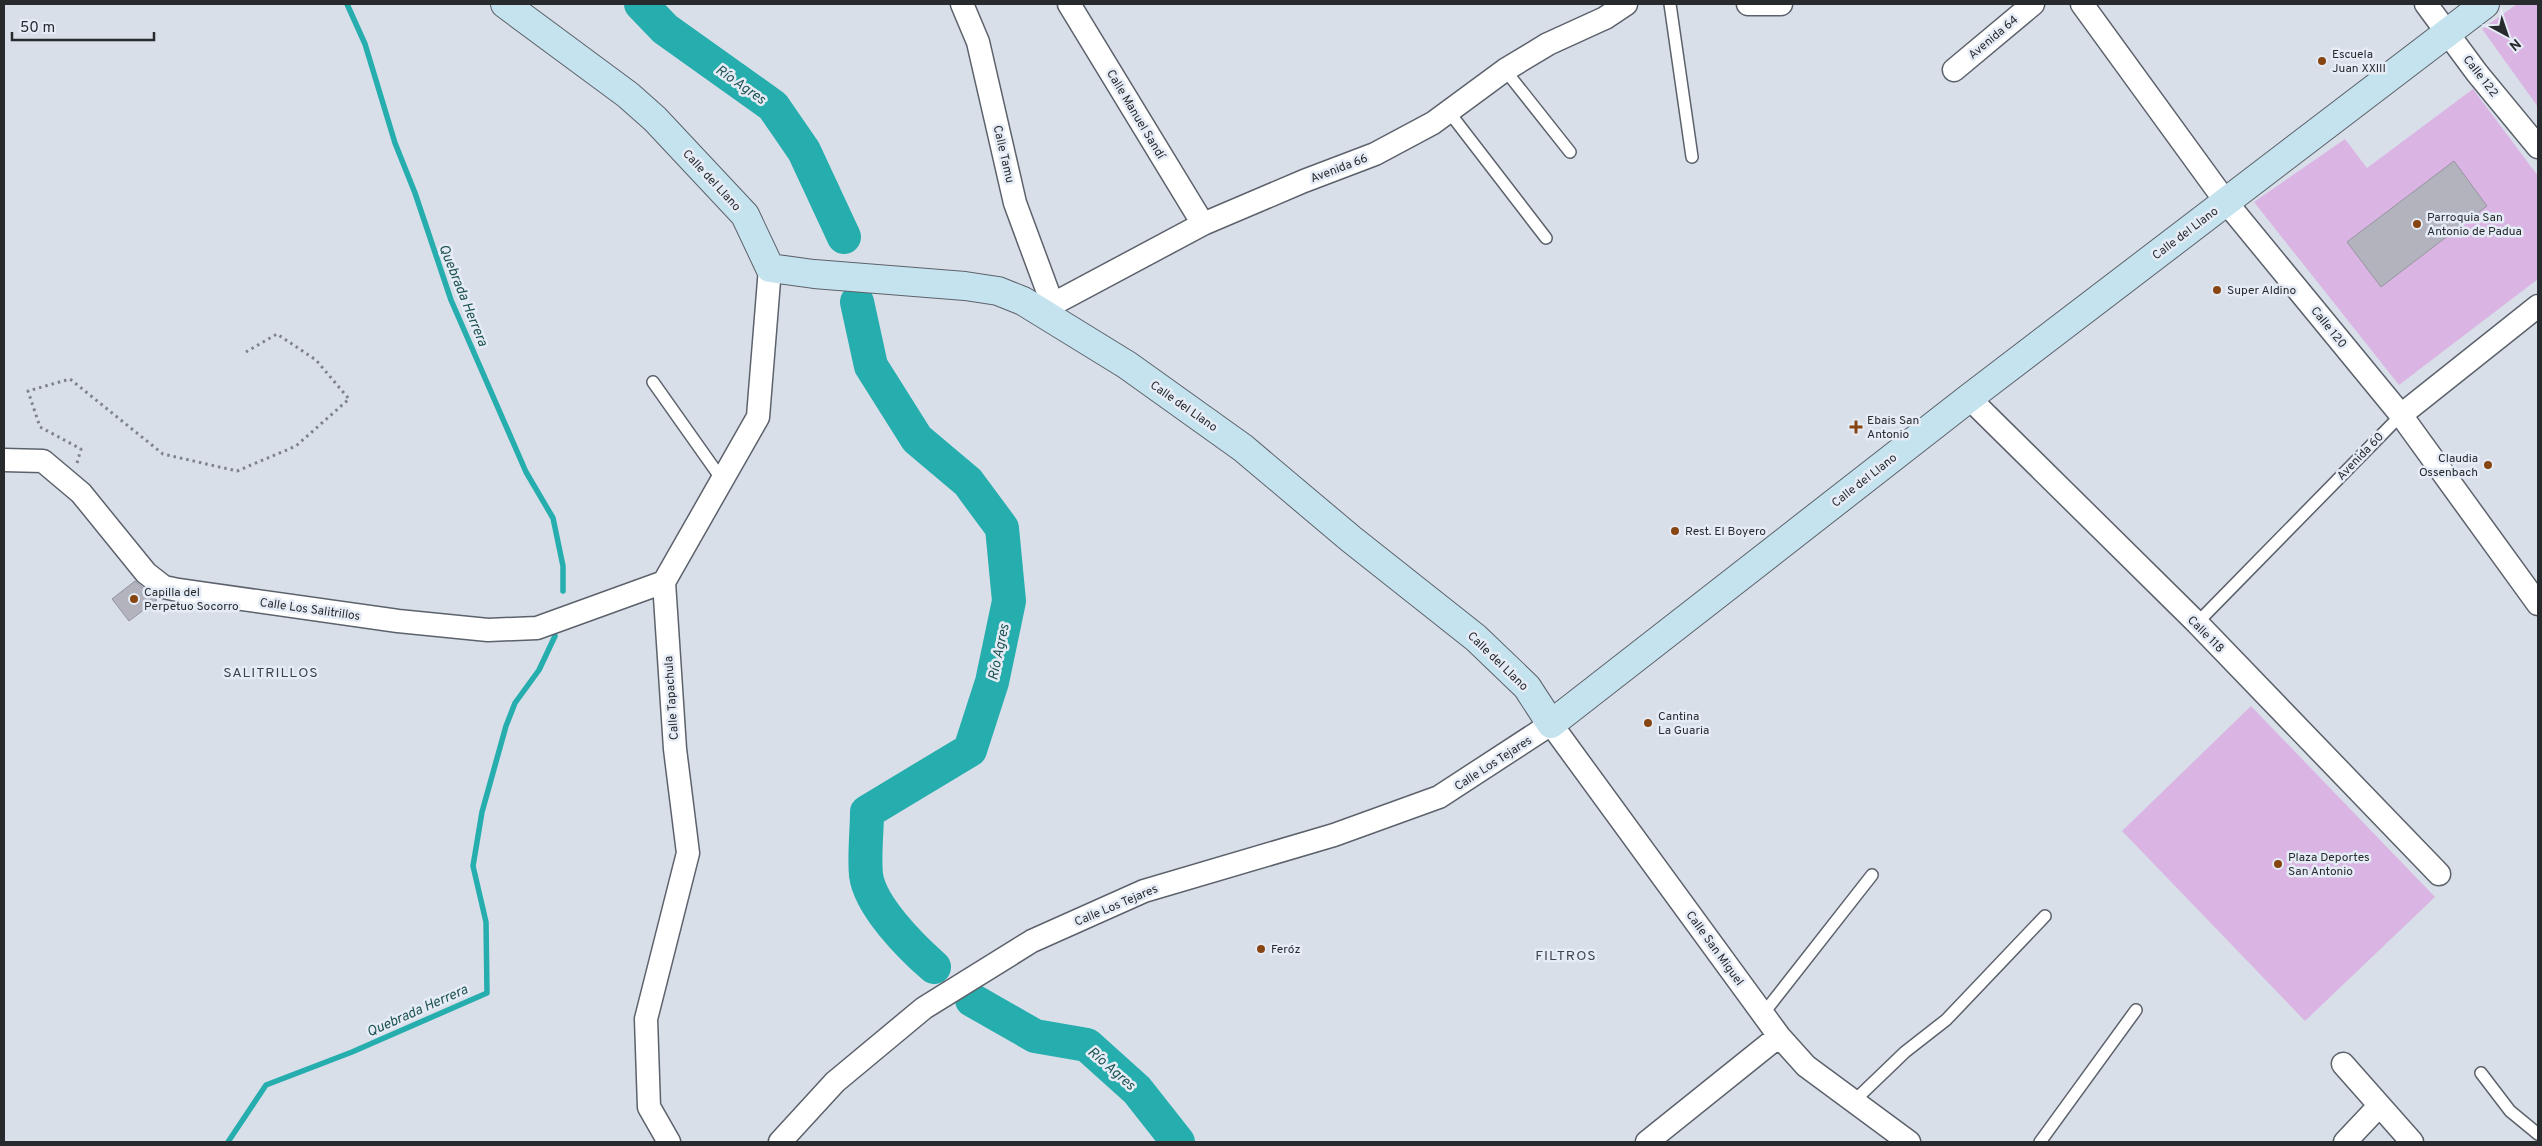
<svg xmlns="http://www.w3.org/2000/svg" width="2542" height="1146" viewBox="0 0 2542 1146" font-family="Overpass,sans-serif">
  <style>
    .green { fill: #dab5e4 }
    .lines { fill: none; stroke-linecap: round; stroke-linejoin: round }
    .stream { stroke: #26adad; stroke-width: 5.5 }
    .river { stroke: #26adad; stroke-width: 34 }
    .building { fill: #b3b3be; stroke: #9695a0 }
    .lane-casing { stroke: #5c626b; stroke-width: 14 }
    .street-casing { stroke: #5c626b; stroke-width: 25 }
    .secondary-casing { stroke: #5c626b; stroke-width: 30 }
    .path { stroke: #7e838a; stroke-width: 3; stroke-dasharray: 2.5 4; stroke-linecap: butt }
    .lane { stroke: #fff; stroke-width: 11 }
    .street { stroke: #fff; stroke-width: 22 }
    .secondary { stroke: #c5e3ee; stroke-width: 28 }
    .poi-dot { fill: #874512; stroke: #e5ecf6; stroke-width: 2 }
    .labels { text-anchor: middle; stroke-width: 5; stroke-linejoin: round; paint-order: stroke }
    .street-label { font-size: 12px; fill: #282b2e; stroke: #e5ecf6 }
    .poi-label { font-size: 12px; fill: #282b2e; stroke: #e5ecf6; text-anchor: start }
    .water-label { font-size: 14px; font-style: italic; fill: #1e5353; stroke: #e5ecf6 }
    .neighbourhood-label { font-size: 14px; letter-spacing: 1px; fill: #3f454d; stroke: #e5ecf6 }
  </style>
  <rect width="100%" height="100%" fill="#d8dfe9"/>
  <path class="green" d="M2517 4H2538V107L2482 29Z
    M2473 89 2538 176V279L2399 385 2254 202 2345 139 2367 168Z
    M2251 706 2435 897 2305 1021 2122 831Z"/>
  <g class="lines">
    <path class="stream" d="M347 4 365 44 395 143 415 193 451 300 526 472 553 518 563 566V591
      M228 1142 266 1085 352 1052 487 993 486 922 473 866 482 812 506 726 515 703 539 670 555 636"/>
    <path class="river" d="M641 4 665 29 773 106 804 151 844 237
      M857 302 871 366 917 439 968 482 1002 528 1009 601 992 682 970 750 867 812C867 832 864 855 866 875 870 906 911 947 934 967
      M972 1000 1035 1036 1087 1045 1137 1090 1178 1142"/>
  </g>
  <path class="building" d="M2454 161 2487 206 2381 287 2347 242Z
    M135 581 157 600 129 621 112 599Z"/>
  <g class="lines">
    <defs>
      <path id="lane" d="M1670 4 1692 157
        M1505 70 1570 152
        M1449 112 1546 238
        M653 382 723 481
        M2197 623 2401 415
        M1763 1014 1872 875
        M2481 1073 2510 1111 2538 1134
        M1853 1102 1905 1052 1946 1020 2045 916
        M2040 1142 2136 1010"/>
      <path id="street" d="M962 4 978 42 1015 203 1052 303
        M1069 4 1203 224
        M1748 4H1781
        M2082 4 2226 202 2401 415 2538 604
        M2426 4 2477 73 2538 147
        M1954 70 2033 4
        M1040 311 1203 224 1304 181 1375 154 1433 123 1505 70 1548 44 1605 18 1626 4
        M1969 398 2197 623 2439 874
        M2401 415 2538 306
        M4 460 43 461 81 493 146 573 164 587 178 590 398 621 488 630 537 628 664 582
        M2343 1064 2412 1142
        M669 1142 649 1107 646 1019 688 853 675 749 664 582 758 417 770 268
        M780 1142 835 1082 924 1008 1032 941 1144 891 1334 835 1439 797 1551 724 1779 1036 1806 1066 1909 1142
        M1647 1142 1779 1036
        M2345 1142 2379 1106"/>
      <path id="secondary" d="M505 4 628 95 655 119 745 215 770 268 814 274 965 286 998 291 1023 301 1127 365 1243 448 1351 539 1476 638 1527 687 1551 724 1969 398 2485 4"/>
    </defs>
    <use href="#lane" class="lane-casing"/>
    <use href="#street" class="street-casing"/>
    <use href="#secondary" class="secondary-casing"/>
    <path class="path" d="M77 463 81 449 40 427 28 391 70 379 163 454 237 471 296 446 349 399 316 360 277 334 246 352"/>
    <use href="#lane" class="lane"/>
    <use href="#street" class="street"/>
    <use href="#secondary" class="secondary"/>
  </g>
  <g class="poi-dot">
    <circle cx="2322" cy="61" r="5"/>
    <circle cx="2417" cy="224" r="5"/>
    <circle cx="2217" cy="290" r="5"/>
    <path d="M1853.5 419.5h5v5h5v5h-5v5h-5v-5h-5v-5h5z"/>
    <circle cx="2488" cy="465" r="5"/>
    <circle cx="1675" cy="531" r="5"/>
    <circle cx="134" cy="599" r="5"/>
    <circle cx="1648" cy="723" r="5"/>
    <circle cx="2278" cy="864" r="5"/>
    <circle cx="1261" cy="949" r="5"/>
  </g>
  <g class="labels">
    <g class="street-label">
      <text transform="translate(1993 37) rotate(-40)" y="4">Avenida 64</text>
      <text transform="translate(2481 76) rotate(52)" y="4">Calle 122</text>
      <text transform="translate(1136 114) rotate(59)" y="4">Calle Manuel Sandí</text>
      <text transform="translate(1004 154) rotate(77)" y="4">Calle Tamu</text>
      <text transform="translate(1339 168) rotate(-21)" y="4">Avenida 66</text>
      <text transform="translate(712 180) rotate(47)" y="4">Calle del Llano</text>
      <text transform="translate(2185 233) rotate(-37)" y="4">Calle del Llano</text>
      <text transform="translate(2329 327) rotate(51)" y="4">Calle 120</text>
      <text transform="translate(1184 406) rotate(35)" y="4">Calle del Llano</text>
      <text transform="translate(2360 456) rotate(-46)" y="4">Avenida 60</text>
      <text transform="translate(1864 480) rotate(-38)" y="4">Calle del Llano</text>
      <text transform="translate(310 609) rotate(8)" y="4">Calle Los Salitrillos</text>
      <text transform="translate(2206 634) rotate(45)" y="4">Calle 118</text>
      <text transform="translate(1498 661) rotate(44)" y="4">Calle del Llano</text>
      <text transform="translate(671 698) rotate(-94)" y="4">Calle Tapachula</text>
      <text transform="translate(1493 763) rotate(-33)" y="4">Calle Los Tejares</text>
      <text transform="translate(1116 905) rotate(-23)" y="4">Calle Los Tejares</text>
      <text transform="translate(1715 948) rotate(54)" y="4">Calle San Miguel</text>
    </g>
    <g class="poi-label">
      <text x="2332" y="58">Escuela<tspan x="2332" dy="14">Juan XXIII</tspan></text>
      <text x="2427" y="221">Parroquia San<tspan x="2427" dy="14">Antonio de Padua</tspan></text>
      <text x="2227" y="294">Super Aldino</text>
      <text x="1867" y="424">Ebais San<tspan x="1867" dy="14">Antonio</tspan></text>
      <text x="2478" y="462" text-anchor="end">Claudia<tspan x="2478" dy="14">Ossenbach</tspan></text>
      <text x="1685" y="535">Rest. El Boyero</text>
      <text x="144" y="596">Capilla del<tspan x="144" dy="14">Perpetuo Socorro</tspan></text>
      <text x="1658" y="720">Cantina<tspan x="1658" dy="14">La Guaria</tspan></text>
      <text x="2288" y="861">Plaza Deportes<tspan x="2288" dy="14">San Antonio</tspan></text>
      <text x="1271" y="953">Feróz</text>
    </g>
    <g class="water-label">
      <text transform="translate(741 84) rotate(35)" y="5">Río Agres</text>
      <text transform="translate(464 295) rotate(68)" y="5">Quebrada Herrera</text>
      <text transform="translate(998 652) rotate(-78)" y="5">Río Agres</text>
      <text transform="translate(417 1010) rotate(-24)" y="5">Quebrada Herrera</text>
      <text transform="translate(1112 1068) rotate(41)" y="5">Río Agres</text>
    </g>
    <g class="neighbourhood-label">
      <text x="271" y="677">SALITRILLOS</text>
      <text x="1566" y="960">FILTROS</text>
    </g>
  </g>
  <rect width="2542" height="1146" fill="none" stroke="#282b2e" stroke-width="10"/>
  <g transform="translate(2507 35) rotate(140)" stroke="#e5ecf6" stroke-width="4" paint-order="stroke">
  <path d="M0-4L9 19L0 12L-9 19Z" fill="#282b2e"/>
  <text y="-8" font-size="14" font-weight="bold" text-anchor="middle" fill="#282b2e">N</text>
  </g>
  <path d="M12 32v8h142v-8" fill="none" stroke="#282b2e" stroke-width="2.5"/>
  <text x="20" y="32" font-size="15" fill="#282b2e" stroke="#e5ecf6" stroke-width="4" paint-order="stroke">50 m</text>
</svg>
